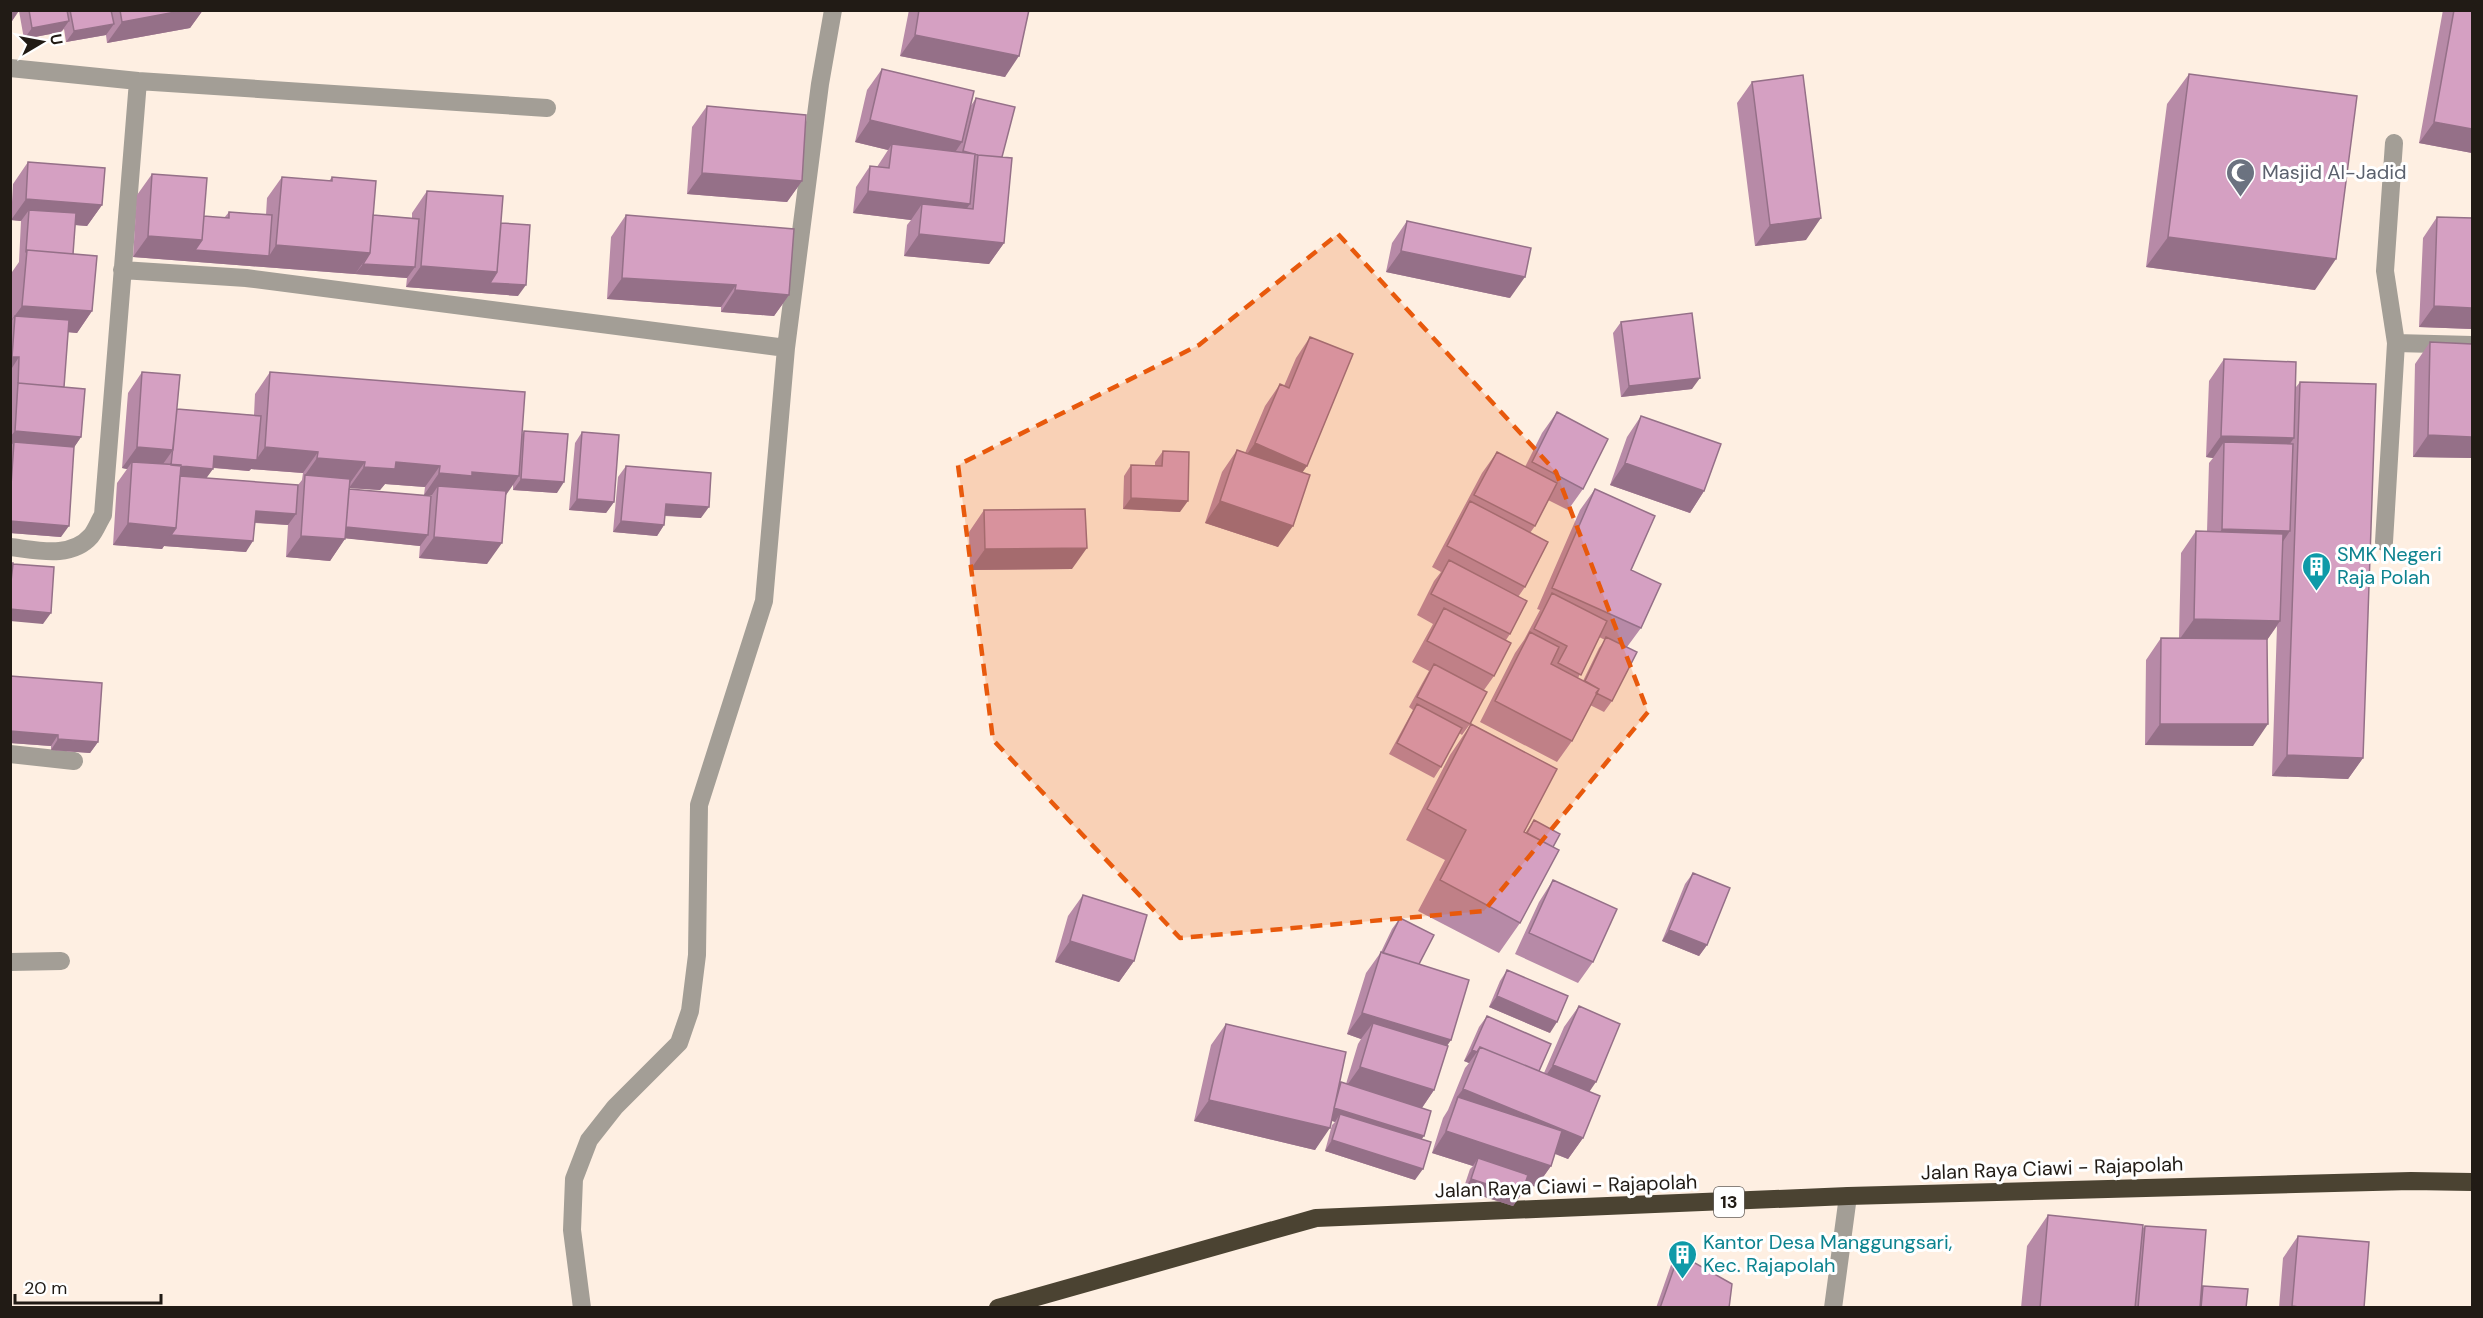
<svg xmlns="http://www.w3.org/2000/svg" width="2483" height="1318" viewBox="0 0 2483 1318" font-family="'DM Sans',sans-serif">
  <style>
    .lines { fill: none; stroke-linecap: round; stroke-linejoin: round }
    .lane { stroke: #a39e96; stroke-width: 18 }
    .street { stroke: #a39e96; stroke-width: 18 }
    .highway { stroke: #4b4332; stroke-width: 18 }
    .wall { fill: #b78aa7; fill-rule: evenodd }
    .shaded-wall { fill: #957088 }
    .building { fill: #d5a0c2; stroke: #957088; stroke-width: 1.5 }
    .marked { fill: #e8590c; fill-opacity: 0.2; stroke: #e8590c; stroke-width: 4.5; stroke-dasharray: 12 8; stroke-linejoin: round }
    .labels { text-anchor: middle; stroke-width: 6; stroke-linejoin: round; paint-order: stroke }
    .shield { fill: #fff; stroke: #645f5b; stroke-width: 1.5 }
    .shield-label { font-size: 18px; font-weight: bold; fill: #211b15 }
    .worship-label { font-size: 20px; fill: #5b616d; stroke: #fff; text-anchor: start }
    .culture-label { font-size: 20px; fill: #0d838f; stroke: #fff; text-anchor: start }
    .street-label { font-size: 20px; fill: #211b15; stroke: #fff }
  </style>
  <rect width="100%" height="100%" fill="#feefe2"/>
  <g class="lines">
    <path class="lane" d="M2396 343 2472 345
      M2384 542 2396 343 2385 271 2394 143"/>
    <path class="street" d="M10 68 138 81 547 108
      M122 270 246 278 786 348
      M10 547C37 550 71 559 91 536 96 530 99 521 103 515L138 81
      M10 754 74 761
      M10 962 61 961
      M582 1308 572 1230 574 1179 589 1140 615 1107 679 1043 690 1011 697 955 699 805 764 601 786 348 820 84 833 10
      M1833 1308 1848 1196"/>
    <path class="highway" d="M998 1308 1316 1218 1848 1196 2411 1181 2472 1182"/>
  </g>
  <path class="wall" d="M10 10H203L190 28 107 43 106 35 66 42 64 29 61 32 24 39 19 11 12 21H10Z
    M909 10H1029L1005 77 900 56Z
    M2443 10H2472V153L2419 143Z
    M882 69 970 107 976 98 1002 157 1004 243 989 264 904 256 907 225 911 220 853 213 856 187 870 166 877 167 888 150 855 142 867 90Z
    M2189 74 2315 290 2146 267 2167 104Z
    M1752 82 1806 240 1755 246 1737 103Z
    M707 106 802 181 787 202 687 194 692 127Z
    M28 162 102 205 87 226 75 225 73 254 92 311 77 333 68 332 64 387 81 437 74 447 61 537 10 533V388L12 368H10V286L12 272 19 262 21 221 11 220 13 184Z
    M152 174 204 216 224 218 229 212 266 215 267 198 282 177 329 181 332 177 373 215 412 218V213L427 191 501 223 518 296 406 287 407 278 133 257 137 195Z
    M626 215 789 295 774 316 721 312V307L607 299 611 237Z
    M2437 217 2472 329 2419 327 2423 238Z
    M1407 221 1510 298 1386 272 1392 243Z
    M1621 322 1692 389 1621 397 1613 333Z
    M1310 337 1307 466 1302 472 1278 547 1205 523 1222 472 1237 450 1245 453 1265 406 1280 384 1284 386 1296 358Z
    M2430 342 2472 458 2413 457 2415 364Z
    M2224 359 2296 387 2300 382 2363 758 2348 779 2272 776 2277 626 2267 640 2253 746 2145 745 2146 660 2161 638H2179L2181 553 2196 531 2207 532 2209 463 2213 458 2206 457 2209 381Z
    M142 372 177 409 254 415 255 394 270 372 522 434 524 431 557 493 513 490V484L505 495 487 564 419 558 420 546 345 538 330 561 286 557 288 525 255 523 246 552 164 546 162 549 113 545 117 483 127 469 122 468 128 393ZM213 468 249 471 251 469 303 473 302 480 298 485 206 478ZM385 484 425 487 424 495H432L431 496 349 489V488L380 490Z
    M1557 412 1583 489 1568 510 1548 500 1535 526 1530 533 1525 587 1518 597 1510 634 1506 640 1494 676 1484 690 1470 724 1462 735 1459 733 1441 767 1434 778 1389 754 1413 710 1409 707 1429 671 1412 662 1433 624 1417 615 1434 581 1441 572 1432 567 1482 473 1497 452 1525 467 1542 433Z
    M1641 416 1704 491 1690 513 1610 485 1627 437Z
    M582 432 614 502 606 513 569 510 575 443Z
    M1163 451 1180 512 1123 509 1124 476 1131 465 1155 466V462Z
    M626 466 701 518 665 516 664 525 657 536 613 532 618 477Z
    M1595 489 1631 570 1641 628 1627 647 1612 701 1604 712 1590 705 1572 741 1557 762 1480 722 1515 653 1524 640 1540 610 1537 609 1580 510ZM1599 637 1605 640 1599 648 1583 681 1578 678Z
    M984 510 1072 569 970 570 969 532Z
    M10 676 98 742 90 753 51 750V746L10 743Z
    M1471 724 1524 832 1525 833 1534 820 1553 847 1520 923 1499 953 1418 911 1445 860 1406 840 1450 755Z
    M1693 873 1707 945 1699 956 1662 941 1685 884Z
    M1553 880 1593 962 1578 983 1515 954 1539 902Z
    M1083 895 1134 961 1119 982 1055 962 1068 916Z
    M1400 918 1451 1040 1447 1045 1434 1090 1422 1108V1139L1415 1180 1325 1151 1332 1125 1335 1122 1331 1120 1315 1150 1194 1121 1211 1045 1226 1024 1339 1084 1341 1082 1346 1084 1358 1044 1361 1039 1347 1034 1366 973 1381 952 1392 929Z
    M1507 970 1550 1033 1489 1007 1500 981Z
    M1579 1006 1589 1092 1583 1138 1568 1159 1555 1154 1551 1166 1536 1187 1525 1183 1521 1195 1513 1206 1463 1190 1470 1169 1473 1166 1432 1153 1443 1118 1448 1110 1465 1068 1469 1063 1464 1061 1479 1027 1487 1016 1539 1071 1544 1073 1564 1027Z
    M2048 1215 2142 1229 2145 1226 2202 1287 2246 1308H2021L2027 1246Z
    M2298 1236 2364 1308H2279L2283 1258Z
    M1679 1254 1729 1308H1656L1671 1265Z"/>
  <path class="shaded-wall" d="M16 10H19L12 21H10V11Z
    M186 10H203L190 28 107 43 122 22Z
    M69 21 61 32 24 39 32 28Z
    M114 24 106 35 66 42 74 31Z
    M915 35 1019 56 1005 77 900 56Z
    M870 120 962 142 947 164 892 144 888 150 855 142Z
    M2434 122 2472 129V153L2419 143Z
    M702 173 802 181 787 202 687 194Z
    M868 191 970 204 955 225 922 204 911 220 853 213Z
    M26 199 102 205 87 226 28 221 29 210 21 221 11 220Z
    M1821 218 1806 240 1755 246 1770 225Z
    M919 234 1004 243 989 264 904 256Z
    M148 236 202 240 269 256 276 245 370 253 355 274 133 257Z
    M2168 237 2336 259 2315 290 2146 267Z
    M1401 251 1525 277 1510 298 1386 272Z
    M363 264 415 267 407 278 355 274Z
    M421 266 497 272 526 285 518 296 406 287Z
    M622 278 736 285 721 307 607 299Z
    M735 290 789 295 774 316 721 312Z
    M22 306 92 311 77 333 14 327 15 316 10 323V322Z
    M2434 306 2472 308V329L2419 327Z
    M12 357H19L12 368H10V359Z
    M1700 378 1692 389 1621 397 1629 386Z
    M15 431 81 437 67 458 14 442 10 447V437Z
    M2428 435 2472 437V458L2413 457Z
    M2221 436 2294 438 2279 459 2224 442 2213 458 2206 457Z
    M1255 443 1307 466 1292 487 1240 464Z
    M137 447 173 450 158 471 132 462 127 469 122 468Z
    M265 447 318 452 303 473 251 469 249 471 206 467 214 456 256 460Z
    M317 458 365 462 350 483 305 475Z
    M396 462 440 466 425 487 385 484 380 490 349 488 364 467Z
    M1625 463 1704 491 1690 513 1610 485Z
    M171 465 213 469 205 480 174 477Z
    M472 472 519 476 504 498 438 486 432 495H424L439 473Z
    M521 479 564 482 557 493 513 490Z
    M1131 498 1188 501 1180 512 1123 509Z
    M577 499 614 502 606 513 569 510Z
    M1220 501 1293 526 1278 547 1205 523Z
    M666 504 709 507 701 518 658 515Z
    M256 511 296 514 288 525 249 522Z
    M10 521 69 526 61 537 10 533Z
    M621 521 664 525 657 536 613 532Z
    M128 523 176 528 253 541 246 552 164 546 162 549 113 545Z
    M339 526 428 535 420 546 332 537Z
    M2222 529 2290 531 2276 552 2207 551Z
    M301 536 345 539 330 561 286 557Z
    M434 537 502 543 487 564 419 558Z
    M1087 548 1072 569 970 570 985 549Z
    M10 609 51 613 43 624 10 621Z
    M2194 619 2280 621 2265 643 2179 640Z
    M2160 724H2268L2253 746 2145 745Z
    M10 731 58 735 51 746 10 743Z
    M58 739 98 742 90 753 51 750Z
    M2287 755 2363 758 2348 779 2272 776Z
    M1669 930 1707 945 1699 956 1662 941Z
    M1070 941 1134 961 1119 982 1055 962Z
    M1497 996 1557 1022 1550 1033 1489 1007Z
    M1362 1013 1451 1040 1436 1062 1373 1023 1361 1039 1347 1034Z
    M1472 1050 1477 1052 1469 1063 1464 1061Z
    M1553 1065 1596 1082 1581 1104 1539 1086Z
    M1360 1067 1434 1090 1419 1112 1345 1088Z
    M1463 1089 1583 1138 1568 1159 1453 1112 1457 1097Z
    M1209 1100 1330 1128 1315 1150 1194 1121Z
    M1333 1108 1424 1136 1416 1147 1340 1114 1335 1122 1326 1119Z
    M1446 1131 1551 1166 1536 1187 1475 1167 1478 1158 1473 1166 1432 1153Z
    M1332 1140 1423 1169 1415 1180 1325 1151Z
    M1471 1179 1521 1195 1513 1206 1463 1190Z"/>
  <path class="building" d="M29 10H67L69 21 32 28Z
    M70 10H111L114 24 74 31Z
    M120 10H186L122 22Z
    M919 10H1029L1019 56 915 35Z
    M2454 10H2472V129L2434 122Z
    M882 69 974 91 962 142 870 120Z
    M2189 74 2357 96 2336 259 2168 237Z
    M1803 75 1821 218 1770 225 1752 82Z
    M976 98 1015 107 1002 157 978 155 963 151Z
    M707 106 806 115 802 181 702 173Z
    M892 144 975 154 970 204 868 191 870 166 889 168Z
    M978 155 1012 158 1004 243 919 234 922 204 973 209Z
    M28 162 105 168 102 205 26 199Z
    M152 174 207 178 202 240 148 236Z
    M282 177 332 181V177L376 181 370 253 276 245Z
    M427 191 503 196 497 272 421 266Z
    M29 210 76 213 73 254 27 250 26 251Z
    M229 212 272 215 269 256 195 250 202 240 204 216 229 218Z
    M373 215 419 219 415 267 363 264 370 253Z
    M626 215 794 229 789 295 735 290 736 285 622 278Z
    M2437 217 2472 218V308L2434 306Z
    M1407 221 1531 248 1525 277 1401 251Z
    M501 223 530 225 526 285 490 283 497 272Z
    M27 250 97 256 92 311 22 306Z
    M1692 313 1700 378 1629 386 1621 322Z
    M15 316 69 320 64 387 18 383V385L19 357H12Z
    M1310 337 1353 354 1307 466 1255 443 1280 384 1289 388Z
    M2430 342 2472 344V437L2428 435Z
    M2224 359 2296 362 2294 438 2221 436Z
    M142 372 180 375 173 450 137 447Z
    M270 372 525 392 519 476 472 472V476L439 473 440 466 396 462 395 469 364 467 365 462 317 458 318 452 265 447Z
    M2300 382 2376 384 2363 758 2287 755Z
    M18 383 85 389 81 437 15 431Z
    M177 409 261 416 257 460 214 456 213 469 171 465Z
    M1557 412 1608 439 1583 489 1532 462Z
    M1641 416 1721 444 1704 491 1625 463Z
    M524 431 568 434 564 482 521 479Z
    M582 432 619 435 614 502 577 499Z
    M14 442 74 447 69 526 10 521V500Z
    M2224 442 2293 444 2290 531 2222 529Z
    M1237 450 1310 475 1293 526 1220 501Z
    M1163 451 1189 452 1188 501 1131 498V465L1162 466Z
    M1497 452 1557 483 1535 526 1474 495Z
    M132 462 181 465 176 528 128 523Z
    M626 466 711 473 709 507 666 504 664 525 621 521Z
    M305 475 350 479 345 539 301 536Z
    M180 476 298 485 296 514 256 511 253 541 171 535 176 528Z
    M438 486 506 491 502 543 434 537Z
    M349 489 431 496 428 535 346 527Z
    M1595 489 1655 516 1631 570 1661 584 1641 628 1552 588Z
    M1470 501 1548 542 1525 587 1447 546Z
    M1085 509 1087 548 985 549 984 510Z
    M2196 531 2283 534 2280 621 2194 619Z
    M1449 560 1527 601 1510 634 1431 594Z
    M10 563H13L10 590Z
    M13 564 54 567 51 613 10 609V590Z
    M1552 593 1607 621 1581 675 1558 663 1567 646 1534 629Z
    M1444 608 1511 643 1494 676 1427 641Z
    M1530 632 1559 647 1551 664 1599 689 1572 741 1495 701Z
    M1606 637 1637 652 1612 701 1596 693 1599 689 1585 681Z
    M2161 638 2267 639 2268 724H2160Z
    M1434 664 1487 692 1470 724 1417 697Z
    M10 676 102 683 98 742 58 739V735L10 731Z
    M1417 704 1462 728 1441 767 1397 743Z
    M1471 724 1557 769 1524 832 1559 850 1520 923 1440 880 1466 830 1427 809Z
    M1534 820 1560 834 1553 847 1527 833Z
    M1693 873 1730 888 1707 945 1669 930Z
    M1553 880 1617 909 1593 962 1529 933Z
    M1083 895 1147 915 1134 961 1070 941Z
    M1400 918 1434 935 1419 964 1383 953Z
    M1381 952 1469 980 1451 1040 1362 1013Z
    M1507 970 1568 996 1557 1022 1497 996Z
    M1579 1006 1620 1024 1596 1082 1553 1065Z
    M1487 1016 1551 1044 1539 1071 1480 1047 1477 1052 1472 1050Z
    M1373 1023 1448 1046 1434 1090 1360 1067Z
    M1226 1024 1346 1052 1330 1128 1209 1100Z
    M1480 1047 1600 1096 1583 1138 1463 1089Z
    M1341 1082 1431 1111 1424 1136 1334 1108Z
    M1458 1097 1562 1131 1551 1166 1446 1131Z
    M1340 1114 1431 1142 1423 1169 1332 1140Z
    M1478 1158 1528 1175 1521 1195 1471 1179Z
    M2048 1215 2143 1225 2135 1308H2040Z
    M2145 1226 2206 1230 2200 1308H2138Z
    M2298 1236 2369 1242 2364 1308H2306L2292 1306Z
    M1679 1254 1732 1284 1729 1308H1660Z
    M2203 1286 2248 1289 2246 1308H2201Z"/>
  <path class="marked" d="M1338 234 1556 472 1648 712 1484 911 1180 938 993 740 958 465 1199 345Z"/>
  <defs>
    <symbol id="mosque-pin" viewBox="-11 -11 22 30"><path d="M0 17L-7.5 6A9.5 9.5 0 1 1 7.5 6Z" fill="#6b7280" stroke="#fff"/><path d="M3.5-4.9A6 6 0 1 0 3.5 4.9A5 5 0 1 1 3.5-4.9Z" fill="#fff"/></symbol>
    <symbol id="building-pin" viewBox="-11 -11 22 30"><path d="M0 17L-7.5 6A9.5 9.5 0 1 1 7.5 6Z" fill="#0f9aa8" stroke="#fff"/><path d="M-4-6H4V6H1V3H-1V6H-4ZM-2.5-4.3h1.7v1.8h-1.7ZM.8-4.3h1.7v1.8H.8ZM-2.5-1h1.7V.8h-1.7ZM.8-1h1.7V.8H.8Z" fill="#fff"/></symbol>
  </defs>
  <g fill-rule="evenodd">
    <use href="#mosque-pin" x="2224" y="156" width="33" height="45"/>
    <use href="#building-pin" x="2300" y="550" width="33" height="45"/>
    <use href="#building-pin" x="1666" y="1238" width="33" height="45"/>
  </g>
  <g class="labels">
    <rect class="shield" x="1714" y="1187" width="30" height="30" rx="4.5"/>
    <g class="shield-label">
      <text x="1729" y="1208">13</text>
    </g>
    <g class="worship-label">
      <text x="2262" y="179">Masjid Al-Jadid</text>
    </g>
    <g class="culture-label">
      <text x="2337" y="561">SMK Negeri<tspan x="2337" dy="23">Raja Polah</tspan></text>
      <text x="1703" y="1249">Kantor Desa Manggungsari,<tspan x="1703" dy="23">Kec. Rajapolah</tspan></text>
    </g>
    <g class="street-label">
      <text transform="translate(2052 1168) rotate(-2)" y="7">Jalan Raya Ciawi - Rajapolah</text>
      <text transform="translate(1566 1186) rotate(-2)" y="7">Jalan Raya Ciawi - Rajapolah</text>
    </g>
  </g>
  <rect width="2483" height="1318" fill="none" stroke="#211b15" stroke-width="24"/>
  <g transform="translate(42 42) rotate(80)" stroke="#ffffff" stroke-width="4.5" paint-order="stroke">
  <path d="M0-4.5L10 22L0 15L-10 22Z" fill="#211b15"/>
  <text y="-9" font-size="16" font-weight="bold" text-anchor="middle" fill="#211b15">U</text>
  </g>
  <path d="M15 1294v9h146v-9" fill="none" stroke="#211b15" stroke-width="3"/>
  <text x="24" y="1294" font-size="18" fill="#211b15" stroke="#ffffff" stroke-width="4.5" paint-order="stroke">20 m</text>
</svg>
